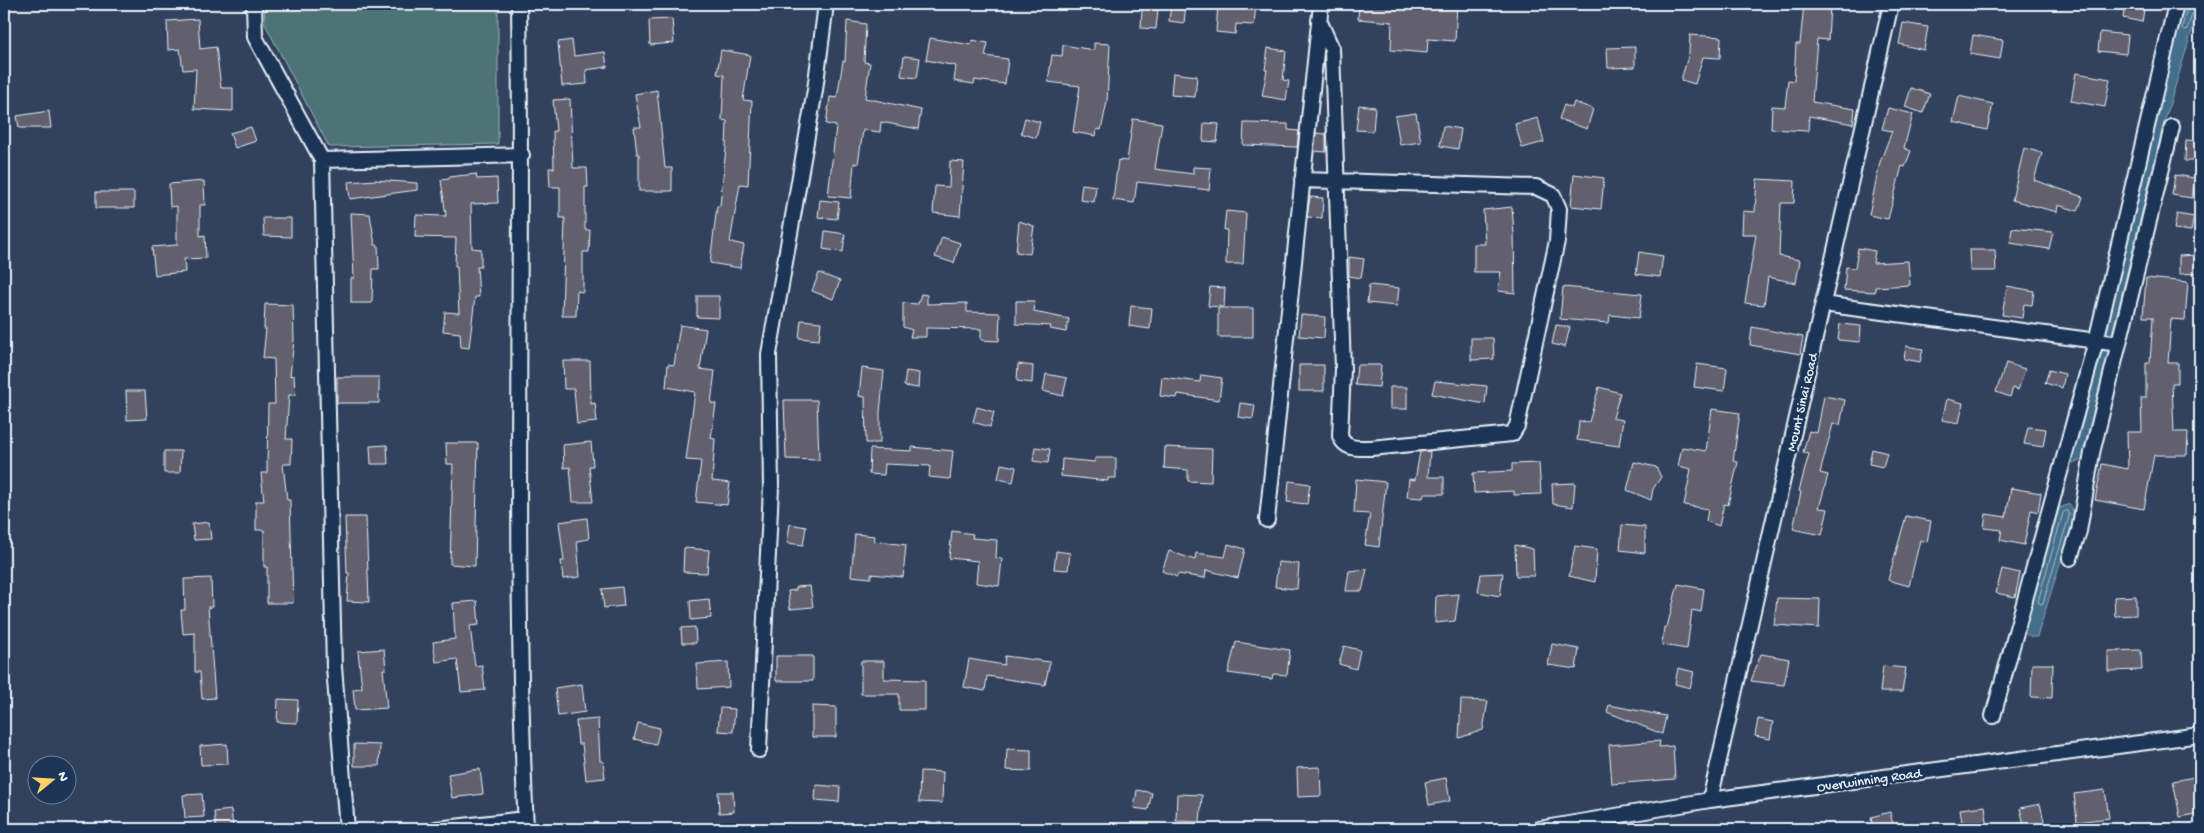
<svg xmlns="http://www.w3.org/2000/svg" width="2204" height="833" viewBox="0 0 2204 833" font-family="'Gochi Hand',sans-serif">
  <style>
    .green { fill: #4d7377; stroke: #9ab2b8 }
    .water { fill: #446e8b; stroke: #86a2b7 }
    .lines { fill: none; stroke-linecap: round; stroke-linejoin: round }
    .shore { stroke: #a6bdcc; stroke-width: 1 }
    .building { fill: #62606d; stroke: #e8f1f8 }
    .street-casing { stroke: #e8f1f8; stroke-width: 18 }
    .street { stroke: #1d3557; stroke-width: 14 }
    .labels { text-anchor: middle; stroke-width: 5; stroke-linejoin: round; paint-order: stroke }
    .street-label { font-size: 14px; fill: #e8f1f8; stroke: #1d3557 }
  </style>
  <rect width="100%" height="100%" fill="#32425e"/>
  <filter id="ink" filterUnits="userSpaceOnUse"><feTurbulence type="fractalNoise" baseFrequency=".02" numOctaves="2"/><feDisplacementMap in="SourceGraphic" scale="10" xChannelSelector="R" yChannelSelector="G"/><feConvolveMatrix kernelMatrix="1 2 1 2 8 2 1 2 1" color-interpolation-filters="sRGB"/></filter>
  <g filter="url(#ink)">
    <path class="green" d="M264 4H498V144L329 147 265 24Z"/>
    <path class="water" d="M2183 4H2200L2162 130 2112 333 2108 334 2105 330 2153 119Z
      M2104 349 2109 352 2111 357 2084 460 2071 463 2070 455 2099 354Z
      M2070 504 2075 515 2073 522 2037 637H2030L2024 632 2059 508Z"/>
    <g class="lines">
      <path class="shore" d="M2188 4 2182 28 2184 31 2187 30 2194 8 2200 5
        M2067 511 2069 515 2068 520 2043 603 2040 604 2038 601 2063 513Z"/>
    </g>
    <path class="building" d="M1171 4H1186L1184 23 1169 21Z
      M1218 4H1256L1254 25 1236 24 1235 34 1216 32Z
      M1359 4H1457L1455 41 1428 39 1427 53 1391 50 1392 22 1358 19Z
      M1804 4H1830L1828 40 1817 39 1812 102 1855 109 1853 124 1809 116 1808 131 1771 129 1772 106 1785 107 1788 80 1794 81 1796 44H1800Z
      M2125 4H2145L2142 22 2123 18Z
      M1142 9 1158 10 1156 29 1141 28Z
      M198 19 200 49 216 47 221 88H233V111L194 109 196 69 183 70 180 49 168 50 167 21Z
      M672 19 674 43 650 45 649 20Z
      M847 21 866 24 864 62 870 63 865 98 921 110 918 129 881 122 880 132 863 130 858 164 854 163 851 198 828 196 836 126 826 124 830 97 837 98 843 61 845 62Z
      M1903 23 1928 27 1924 50 1899 44Z
      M2100 32 2128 35 2126 54 2098 51Z
      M1690 35 1721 37 1720 58 1703 57 1695 84 1681 80 1689 53Z
      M1973 35 2003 40 2000 59 1970 54Z
      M930 38 971 45 972 40 988 43 985 56 1008 59 1005 84 975 80 974 84 954 81 956 66 926 60Z
      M572 40 574 56 605 52 607 67 586 70 587 84 562 86 558 42Z
      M1094 43 1110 44 1107 102 1101 130 1097 129 1096 136 1073 132 1080 86 1048 82 1052 55 1062 56 1063 45 1094 50Z
      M1635 47V67L1608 68 1607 48Z
      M1268 48 1286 51 1283 80 1289 81 1286 100 1262 96 1267 70H1265Z
      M721 50 750 55 743 100 752 101 748 185 740 184 730 242 744 245 740 268 710 263 717 206H720L726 148 727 121 722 120 724 75 717 74Z
      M904 56 920 58 917 78 901 76Z
      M1173 73 1197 76 1195 97 1171 95Z
      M2076 73 2110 79 2105 107 2071 101Z
      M1911 88 1930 94 1923 113 1905 107Z
      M657 90 665 168H672V191H639V154H637L634 127H641L635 94Z
      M1959 96 1993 104 1987 130 1953 122Z
      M570 99 573 168H587L588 187H585V230H590L589 252H583V292L577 291 576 316H562L565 218H560V187H550L549 168H554L553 131H556L553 100Z
      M1574 102 1593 109 1587 129 1559 119 1564 105 1572 108Z
      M1359 105 1375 107 1373 131 1356 130Z
      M1888 108 1913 114 1904 148 1911 151 1905 167 1902 166 1888 219 1869 215 1880 162 1892 131 1882 129Z
      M49 111 51 128H19L17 116Z
      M1416 113 1421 142 1400 145 1395 116Z
      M1025 118 1040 122 1036 138 1021 133Z
      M1538 118 1544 142 1522 148 1515 124Z
      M1133 119 1162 123 1155 169 1193 174V167L1211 168 1209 190 1137 182 1134 203 1113 200 1118 160 1127 161Z
      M1204 123 1219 124 1217 142 1203 141Z
      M1244 123 1288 124V130L1299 131 1297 147 1243 145Z
      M1443 126 1461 129 1458 149 1440 146Z
      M251 127 256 141 235 148 230 133Z
      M1316 133 1326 134V152L1314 151Z
      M2186 140 2200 141V161H2185Z
      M2024 148 2042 153 2034 180 2083 197 2078 211 2058 205 2057 212 2012 200Z
      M950 161 964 162 960 216 933 213 935 186 949 187Z
      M476 174 477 179 497 178 498 203 471 204 472 248 481 249V267H477L479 297H475L469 348 461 347 460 333 443 331 445 312 459 313 457 266H455L456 238 415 237 416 215 446 216 441 180 449 179V177Z
      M1574 174 1604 178 1601 209 1571 206Z
      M2175 175 2195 178 2192 198 2172 195Z
      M1757 179 1795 181 1794 203H1781L1779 256 1800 260 1796 283 1768 277 1764 305 1745 303 1756 234H1742L1743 211 1755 212Z
      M376 180 417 183V190L350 199 348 182Z
      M204 181 205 205H200V236L205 235 206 258 184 259 185 272 155 275 152 247 177 245V206L170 207 169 184Z
      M1082 184 1096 186 1094 202 1080 200Z
      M96 192H134V208H96Z
      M1310 197 1323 198 1322 218 1307 217Z
      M820 200 839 202 837 219 818 217Z
      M1512 207 1514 234 1515 293 1498 291 1501 272H1474V244H1485L1483 210Z
      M1226 211 1246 213 1243 264H1226L1227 230H1224Z
      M351 213 370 214 375 245H378L379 269H373L372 303H351V278H354Z
      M2177 214 2194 217 2191 231 2174 229Z
      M263 218H291V237L264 236Z
      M1019 221 1034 226 1030 254 1016 252Z
      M2012 228 2053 232 2049 249 2010 243Z
      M825 231 845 234 843 252 823 249Z
      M942 237 960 243 954 263 935 257Z
      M1858 248 1875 251 1873 263 1908 261 1910 285 1875 287V292L1844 290 1846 267 1855 268Z
      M1969 250H1995L1996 271H1970Z
      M1639 252 1663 256 1660 277 1636 274Z
      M2198 255 2199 273 2179 274V256Z
      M1349 257 1364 259 1361 278 1349 276Z
      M819 273 840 281 833 299 812 291Z
      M2146 278 2188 282 2185 320 2171 319 2168 363H2178V383H2172L2174 432H2188L2187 455H2154L2144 509 2095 500 2102 464 2128 469 2127 432H2142L2141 398H2146V363H2150L2153 317H2143Z
      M1369 285 1399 288 1397 306 1367 303Z
      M2007 286 2034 291 2032 305 2024 304 2022 318 2002 315Z
      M1210 287 1225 288 1224 307 1208 306Z
      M1563 287 1642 294 1639 318 1610 315 1609 323 1560 319Z
      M921 294 927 295V304L967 303V312L1000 313 999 341 981 340V329L926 328V337H910L912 330 903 327V303L918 304Z
      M697 296H719V318L697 317Z
      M1016 301H1035L1034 312 1069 319 1066 332 1050 329 1051 326 1016 324Z
      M265 304 293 305 294 340 290 376 294 375 295 395H289L286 439H292L291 464H283L287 500H290L293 603H267V567H264V530H256V501H264L261 473H267L268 404H275L274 359 263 358 266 329H264Z
      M1131 306 1152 308 1150 329 1129 326Z
      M1218 308H1253V337H1218Z
      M1301 315 1325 317 1324 338 1299 336Z
      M801 320 821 322 819 340 799 338Z
      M1840 324 1861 326 1860 342 1838 340Z
      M680 325 706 329 700 369 715 371 711 403 716 404 711 438 715 439 712 481 730 483 727 505 696 502 701 461 686 460 695 392 666 387 668 364 674 365Z
      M1556 325 1570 327 1565 347 1552 344Z
      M1752 327 1803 337 1800 354 1750 345Z
      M1471 338H1493L1494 359 1471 360Z
      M1906 346 1923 349 1920 362 1904 359Z
      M563 361H590L591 404 595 403 597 422 577 424 574 389H564Z
      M2006 363 2025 369 2018 390 2013 388 2010 397 1996 392Z
      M1018 364 1033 366 1032 383 1017 381Z
      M1697 364 1727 368 1724 391 1694 387Z
      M1299 365H1324V391H1299Z
      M1357 365H1381L1379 387 1355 385Z
      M862 368 884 371 880 412V443H866L865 397 859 396Z
      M2049 370 2065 374 2062 388 2045 383Z
      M906 371 919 373 918 388 904 386Z
      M1046 374 1067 378 1063 396 1043 391Z
      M1201 375 1222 378 1219 400 1178 394 1177 398 1160 396 1162 377 1200 382Z
      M337 377H379V403H337Z
      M1435 381 1487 386 1485 404 1432 394Z
      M1390 387H1407V409H1390Z
      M1599 387 1620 393 1613 418 1623 420 1619 446 1577 440 1579 421 1589 422Z
      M126 391H145L147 419 127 420Z
      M1824 396 1845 400 1840 425 1833 424 1820 473 1828 475 1819 508 1828 509 1822 535 1793 529 1801 492 1799 491 1809 454 1803 452 1809 431 1817 433Z
      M1947 399 1963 403 1959 423 1942 420Z
      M784 400H817L819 460 786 459Z
      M1240 403 1255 405 1253 419 1238 417Z
      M977 407 994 412 990 427 973 422Z
      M1712 409 1740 413 1733 461 1738 462 1728 505 1724 504 1719 526 1706 521 1708 509 1684 505 1691 469 1678 466 1682 447 1706 451Z
      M2028 427 2046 429 2043 447 2024 444Z
      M591 442 593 466H589L593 502H573L570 467 564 468 563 445Z
      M446 443H478L475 566 450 564 453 464H447Z
      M387 445 388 464H371L370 446Z
      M912 447 953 451 950 479 929 477 930 466 885 464 884 475 869 474 870 449 912 451Z
      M1035 447 1050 449 1048 463 1033 461Z
      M1165 447 1212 449 1211 482 1188 481V470L1164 468Z
      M1872 449 1887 453 1883 467 1869 464Z
      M164 451H181L180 473H164Z
      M1430 451 1428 477H1444V494H1424L1423 498 1407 497 1409 479 1415 480 1420 452Z
      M1095 458H1116V478H1108V481L1061 476 1062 459 1095 462Z
      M1634 462 1656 467 1661 477 1653 489 1651 500 1627 490Z
      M1539 463 1541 494 1514 495V491L1474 493 1473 473 1512 471V464Z
      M1001 464 1016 467 1013 482 998 479Z
      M1356 479 1386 482 1379 547 1365 545 1370 514 1354 513Z
      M1289 481 1310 484 1307 504 1287 502Z
      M1575 483 1573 507 1553 504 1552 484Z
      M2011 488 2041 493 2038 512 2031 510 2024 545 2000 540 2002 530 1984 528 1986 514 2006 517Z
      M1906 516 1931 521 1927 542 1920 540 1909 586 1888 580Z
      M345 517H366L369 602 347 601 349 573H347Z
      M587 518 589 539 577 541 580 577 563 579 561 561H564L559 522Z
      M209 522 211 539 194 540 192 524Z
      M790 524 806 527 803 545 787 543Z
      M1622 525 1645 527V553L1620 550Z
      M952 531 973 534 972 538 997 540 996 558 1002 559 999 586 976 583 978 561 949 558Z
      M855 534 875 536 874 541 906 545 903 577 871 574V578L851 576Z
      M1228 544 1245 549 1238 578 1206 570 1205 578 1178 574 1177 577 1162 571 1169 551 1195 560 1196 553 1225 557Z
      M1515 545 1533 549 1534 576H1516Z
      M1575 546 1597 549 1595 582 1569 576Z
      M684 548 709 550 707 573 683 572Z
      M1056 551 1070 553 1068 570 1054 569Z
      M1278 562 1299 564 1297 589 1275 587Z
      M1367 569 1362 591H1346L1349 571Z
      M2002 569 2020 573 2015 597 1996 593Z
      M1503 573 1500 596 1478 592 1481 574Z
      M211 578 212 607H208L215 698 202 699 200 672H195V633L183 634 181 610H185L184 579Z
      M1678 584 1704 589 1701 612 1692 610 1687 649 1662 645 1664 627H1667Z
      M810 586 813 607 790 609 788 591 796 590V587Z
      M622 587 624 606 604 608 602 589Z
      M1459 594 1455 621 1435 623 1436 596Z
      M2136 596V615L2115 616 2114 597Z
      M1777 598 1820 599 1819 628 1774 625Z
      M709 599 711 618 691 620 690 601Z
      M477 601 479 625 470 626 475 666 482 665 485 690 461 692 457 659 436 662 433 642 455 639 453 603Z
      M695 627 696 643H682L681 628Z
      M1236 642 1290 650 1287 675 1273 674 1272 679 1228 673Z
      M1552 644 1579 649 1576 669 1548 665Z
      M1344 646 1360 650 1356 669 1339 664Z
      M384 649 386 669H383L387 708 355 710 353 689 362 688 358 651Z
      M2141 650 2142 670 2108 671V651Z
      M1761 654 1789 659 1784 685 1751 681Z
      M776 656H813V681H776Z
      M1005 656 1050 662 1045 685 987 676 985 691 964 687 969 659 1004 665Z
      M861 661H884V679L925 680V710H899V694H861Z
      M728 662 729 687 698 689 697 664Z
      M2032 664H2053L2052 698 2031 697Z
      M1883 666 1906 668 1902 692H1880Z
      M1678 668 1694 672 1690 688 1675 684Z
      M582 684 585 712 558 716 555 688Z
      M278 699 298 700 297 723 277 722Z
      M1461 700 1488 701 1483 730 1459 738Z
      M1609 705 1666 716 1662 734 1607 712Z
      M812 706 836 707V737H812Z
      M720 708 735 709 733 732 718 731Z
      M598 719 600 761H603L605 778 586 780 582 744H578L576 721Z
      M1758 719 1773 722 1770 739 1755 736Z
      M638 723 660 728 656 744 634 739Z
      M1660 741 1659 747 1673 746 1675 779 1612 784 1609 745Z
      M227 744 228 764 201 765 200 746Z
      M354 744 380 745 379 766H354Z
      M1007 749 1031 750V771L1006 770Z
      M1320 767 1321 796 1298 797 1297 768Z
      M480 769 483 794 452 798 448 774Z
      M920 771 943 772 942 803 919 802Z
      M2200 776V813L2180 817 2173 781Z
      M1446 778 1450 801 1429 805 1425 782Z
      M816 785 840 787 839 802 815 800Z
      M1137 790 1152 793 1148 810 1134 808Z
      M2105 790 2109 818 2077 822 2074 794Z
      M718 792H733L734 812 719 813Z
      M202 794 204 817 185 818 183 795Z
      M1177 794 1202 795 1200 822 1176 821Z
      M2040 804 2046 829H2025L2020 808Z
      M1985 806 1988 829H1963L1960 809Z
      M231 810 233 827 216 829 214 812Z
      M1890 812 1894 829H1873L1871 817Z"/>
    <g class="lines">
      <defs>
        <path id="street" d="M254 4 255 37 322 160 334 667 347 829
          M519 4C523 279 513 554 526 829
          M322 160 522 155
          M1302 180 1536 187 1553 195 1559 209 1557 241 1517 426 1512 434 1371 448C1358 448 1345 450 1340 436L1343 369 1332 49 1319 20
          M1823 304 2119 344
          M1267 520 1321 4
          M2070 558 2079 531 2092 453 2172 127
          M1993 716 2096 341 2176 4
          M759 750 771 487 769 354 815 90 826 4
          M1710 800 1891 4
          M436 829 525 819
          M1539 829 1710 800 2200 735"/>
      </defs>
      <use href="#street" class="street-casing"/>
      <use href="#street" class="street"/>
    </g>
  </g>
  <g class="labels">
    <g class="street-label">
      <text transform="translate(1801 402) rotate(-77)" y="5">Mount Sinai Road</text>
      <text transform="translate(1869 779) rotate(-8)" y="5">Overwinning Road</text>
    </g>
  </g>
  <rect width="2204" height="833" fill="none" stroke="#1d3557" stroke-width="20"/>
  <rect x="10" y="10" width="2184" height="813" fill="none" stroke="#e8f1f8" stroke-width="2" filter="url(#ink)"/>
  <g transform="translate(52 780) rotate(72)"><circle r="24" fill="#1d3557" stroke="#6e8097"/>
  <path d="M0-4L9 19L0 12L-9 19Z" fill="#ffd166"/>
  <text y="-8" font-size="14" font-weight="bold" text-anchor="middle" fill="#e8f1f8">N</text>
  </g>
</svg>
